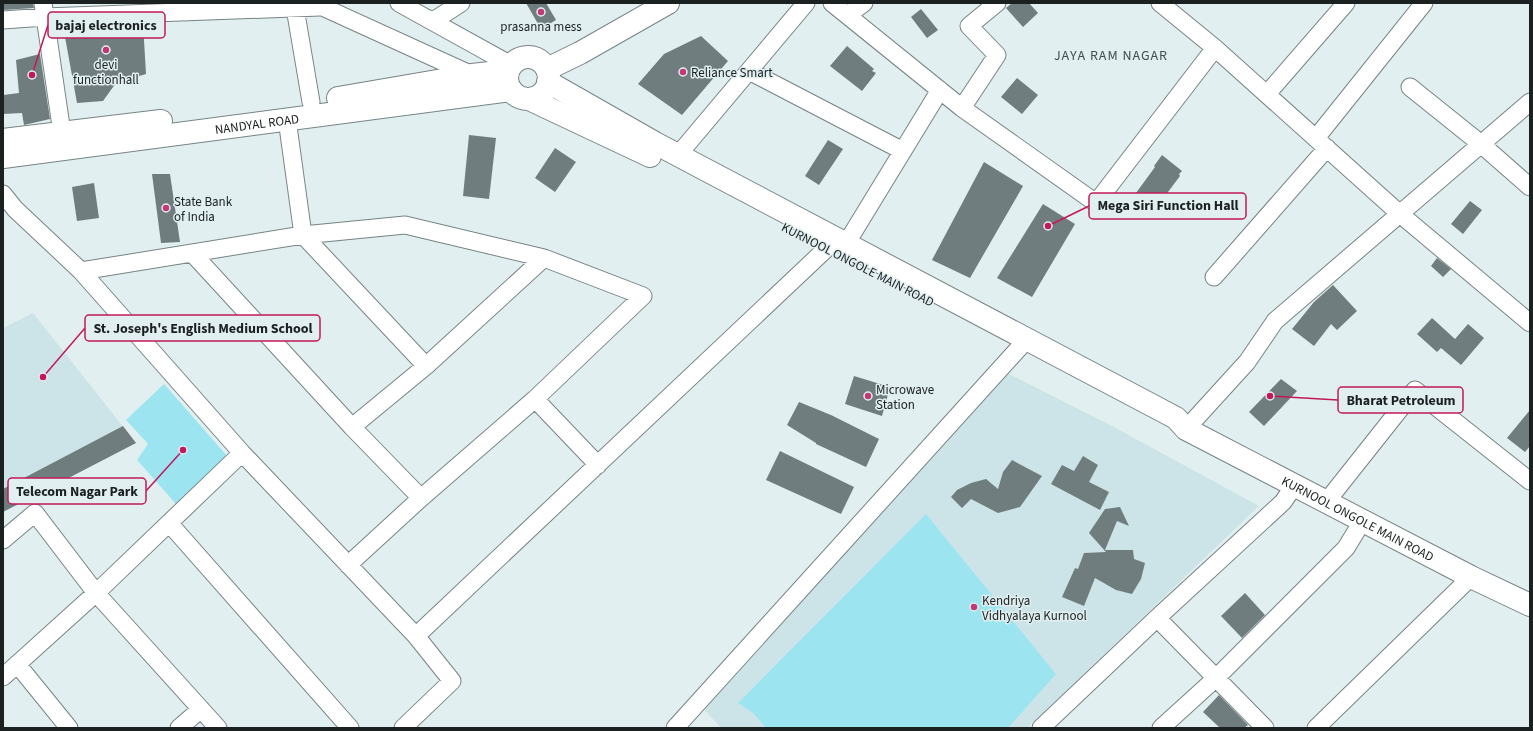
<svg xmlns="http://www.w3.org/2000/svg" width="1533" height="731" viewBox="0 0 1533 731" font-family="'Source Sans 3',sans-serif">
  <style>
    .built { fill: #cce4e7 }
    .green { fill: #9ce5f0 }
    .building { fill: #707d7f }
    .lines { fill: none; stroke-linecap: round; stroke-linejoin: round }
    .minor-casing { stroke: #778385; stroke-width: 19 }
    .major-casing { stroke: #778385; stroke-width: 24 }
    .minor { stroke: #fff; stroke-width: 17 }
    .major { stroke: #fff; stroke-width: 22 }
    .poi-dot { fill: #c13975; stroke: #e1eff1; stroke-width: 1.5 }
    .labels { text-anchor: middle; stroke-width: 3; stroke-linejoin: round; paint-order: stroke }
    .poi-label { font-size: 13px; fill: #1b2021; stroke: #e1eff1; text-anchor: start }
    .street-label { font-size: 13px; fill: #1b2021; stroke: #e1eff1 }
    .neighbourhood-label { font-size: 14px; letter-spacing: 1px; fill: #434f51; stroke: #e1eff1 }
    .leader { fill: none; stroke: #c2185b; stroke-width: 1.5 }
    .callout-dot { fill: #c2185b; stroke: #e1eff1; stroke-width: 1.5 }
    .callout { fill: #e1eff1; stroke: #c2185b; stroke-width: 1.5 }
    .callout-label { font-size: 14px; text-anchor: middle; font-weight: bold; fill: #1b2021 }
  </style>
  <rect width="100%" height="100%" fill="#e1eff1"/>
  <path class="built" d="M33 313 136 443 3 512V328Z
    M1007 373 1112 426 1259 506 1027 728H721L703 708Z"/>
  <path class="green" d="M164 384 228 457 176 504 137 460 148 444 126 420Z
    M926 514 1056 674 1008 728H766L753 713 738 703Z"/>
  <path class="building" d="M3 3H33L34 8 3 10Z
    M526 3H546L556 20 541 29Z
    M1012 3H1029L1038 13 1023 27 1006 8Z
    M921 9 938 30 927 38 911 17Z
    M143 23 146 74 116 83 103 101 77 103 63 26Z
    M701 36 728 61 682 115 638 84 664 54Z
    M847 46 874 69 872 71 876 73 862 91 830 66Z
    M40 54 50 119 24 125 22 113 3 114V95L19 93 16 60Z
    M1017 78 1038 95 1022 114 1001 97Z
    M469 135 496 138 489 199 463 196Z
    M828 140 843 149 819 185 805 176Z
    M555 148 576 162 555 192 535 178Z
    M1162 155 1182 171 1179 174 1180 176 1156 208 1136 193 1155 167 1154 166Z
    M984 162 1023 186 970 278 932 260Z
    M152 174H170L180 242 161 243Z
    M94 183 99 218 77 221 72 187Z
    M1470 201 1482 210 1463 234 1451 224Z
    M1043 204 1075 224 1032 297 997 278Z
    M1437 258 1451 269 1443 277 1431 266Z
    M1333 285 1357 311 1337 330 1331 324 1314 346 1292 329 1314 302Z
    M1432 318 1455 339 1468 324 1484 338 1461 365 1441 348 1437 352 1417 334Z
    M854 376 890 387 882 416 845 404Z
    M1281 379 1297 391 1264 426 1249 412Z
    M799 402 831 415 879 439 866 467 816 444V443L787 425Z
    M1530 410V446L1525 452 1507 438Z
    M123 426 136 443 3 512V489Z
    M780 451 854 487 841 514 766 480Z
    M1083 456 1098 465 1089 482 1109 492 1100 510 1051 484 1062 465 1074 471Z
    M1012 460 1042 476 1020 507 998 513 971 499 962 508 951 497 957 490 971 483 986 479 998 489 1003 472Z
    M1120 507 1129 526 1117 521 1105 550H1133L1134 559 1145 563 1141 579 1132 594 1116 590 1095 578 1084 606 1062 597 1075 568 1078 569 1084 553 1106 552 1089 533 1105 509Z
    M1245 593 1265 615 1242 638 1221 616Z
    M1219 695 1248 725 1244 728H1220L1203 712Z"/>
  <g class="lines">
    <defs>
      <path id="minor" d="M43 3 62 133
        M314 3 472 75
        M399 3 511 65
        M832 3 962 108 1096 203 1215 48
        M1160 3 1215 48 1400 214 1530 323
        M295 8 311 102
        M848 15 864 3
        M3 20 45 17 320 7
        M433 21 461 3
        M749 71 903 151
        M1410 87 1481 144 1530 187
        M1267 94 1346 3
        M962 108 997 55 969 26 997 3
        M287 119 303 235 426 366 544 258
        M1316 138 1424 3
        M678 155 806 3
        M3 194 15 209 81 271 242 453 416 636 452 681 403 728
        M846 244 940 90
        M193 254 352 427 421 498
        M81 271 303 235 405 225 544 258 643 296 535 399 421 498 348 565
        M1214 277 1327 148
        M535 399 598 465
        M352 427 426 366
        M1186 429 1247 362 1275 321 1530 102
        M1327 501 1415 390 1530 481
        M169 523 350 728
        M3 540 35 513 96 593 218 728
        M1157 618 1265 728
        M416 636 827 248
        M17 664 69 728
        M3 677 96 593 242 453
        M179 728 201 709
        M675 728 1020 347
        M1041 728 1157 618 1283 502 1294 486
        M1161 728 1216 678 1346 548 1363 520
        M1316 728 1471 577"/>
      <g id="major">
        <circle cx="528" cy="78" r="21"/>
        <path d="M547 69 580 53 668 3"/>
        <path id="s1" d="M548 82 655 143 1176 418 1186 429 1471 577 1530 605"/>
        <path d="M338 98 472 75 508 71"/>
        <path d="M529 99 650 156"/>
        <path d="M3 140 161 121"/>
        <path id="s2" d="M3 157 511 90"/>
      </g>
    </defs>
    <use href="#minor" class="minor-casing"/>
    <use href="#major" class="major-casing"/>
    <use href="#minor" class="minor"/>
    <use href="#major" class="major"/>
  </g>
  <g class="poi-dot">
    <circle cx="541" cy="12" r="4"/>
    <circle cx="106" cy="50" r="4"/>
    <circle cx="683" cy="72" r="4"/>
    <circle cx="166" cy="208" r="4"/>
    <circle cx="868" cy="396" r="4"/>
    <circle cx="974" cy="607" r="4"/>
  </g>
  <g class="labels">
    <g class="poi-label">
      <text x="541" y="31" text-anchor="middle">prasanna mess</text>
      <text x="106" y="69" text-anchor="middle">devi<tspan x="106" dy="15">functionhall</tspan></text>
      <text x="691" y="77">Reliance Smart</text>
      <text x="174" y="206">State Bank<tspan x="174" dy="15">of India</tspan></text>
      <text x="876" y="394">Microwave<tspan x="876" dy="15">Station</tspan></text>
      <text x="982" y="605">Kendriya<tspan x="982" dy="15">Vidhyalaya Kurnool</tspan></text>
    </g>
    <g class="street-label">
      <text dy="5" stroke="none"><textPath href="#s2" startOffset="256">NANDYAL ROAD</textPath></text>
      <text transform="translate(858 264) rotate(27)" y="5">KURNOOL ONGOLE MAIN ROAD</text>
      <text dy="5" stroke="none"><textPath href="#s1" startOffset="921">KURNOOL ONGOLE MAIN ROAD</textPath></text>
    </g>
    <g class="neighbourhood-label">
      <text x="1111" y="60">JAYA RAM NAGAR</text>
    </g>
  </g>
  <path class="leader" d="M32 75L48 25M1048 226L1089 206M43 377L85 328M1270 396L1338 400M183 450L146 491"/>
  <g class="callout-dot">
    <circle cx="32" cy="75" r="4"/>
    <circle cx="1048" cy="226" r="4"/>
    <circle cx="43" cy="377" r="4"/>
    <circle cx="1270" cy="396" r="4"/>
    <circle cx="183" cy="450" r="4"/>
  </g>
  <g class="callout">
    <rect x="48" y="12" width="117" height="26" rx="4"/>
    <rect x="1089" y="193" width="157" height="26" rx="4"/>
    <rect x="85" y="315" width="235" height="26" rx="4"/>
    <rect x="1338" y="387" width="125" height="26" rx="4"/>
    <rect x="8" y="478" width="138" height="26" rx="4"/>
  </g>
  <g class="callout-label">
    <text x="106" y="30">bajaj electronics</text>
    <text x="1168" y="210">Mega Siri Function Hall</text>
    <text x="203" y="333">St. Joseph's English Medium School</text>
    <text x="1401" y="405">Bharat Petroleum</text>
    <text x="77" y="496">Telecom Nagar Park</text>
  </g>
  <rect width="1533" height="731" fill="none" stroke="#1b2021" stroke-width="8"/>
</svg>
